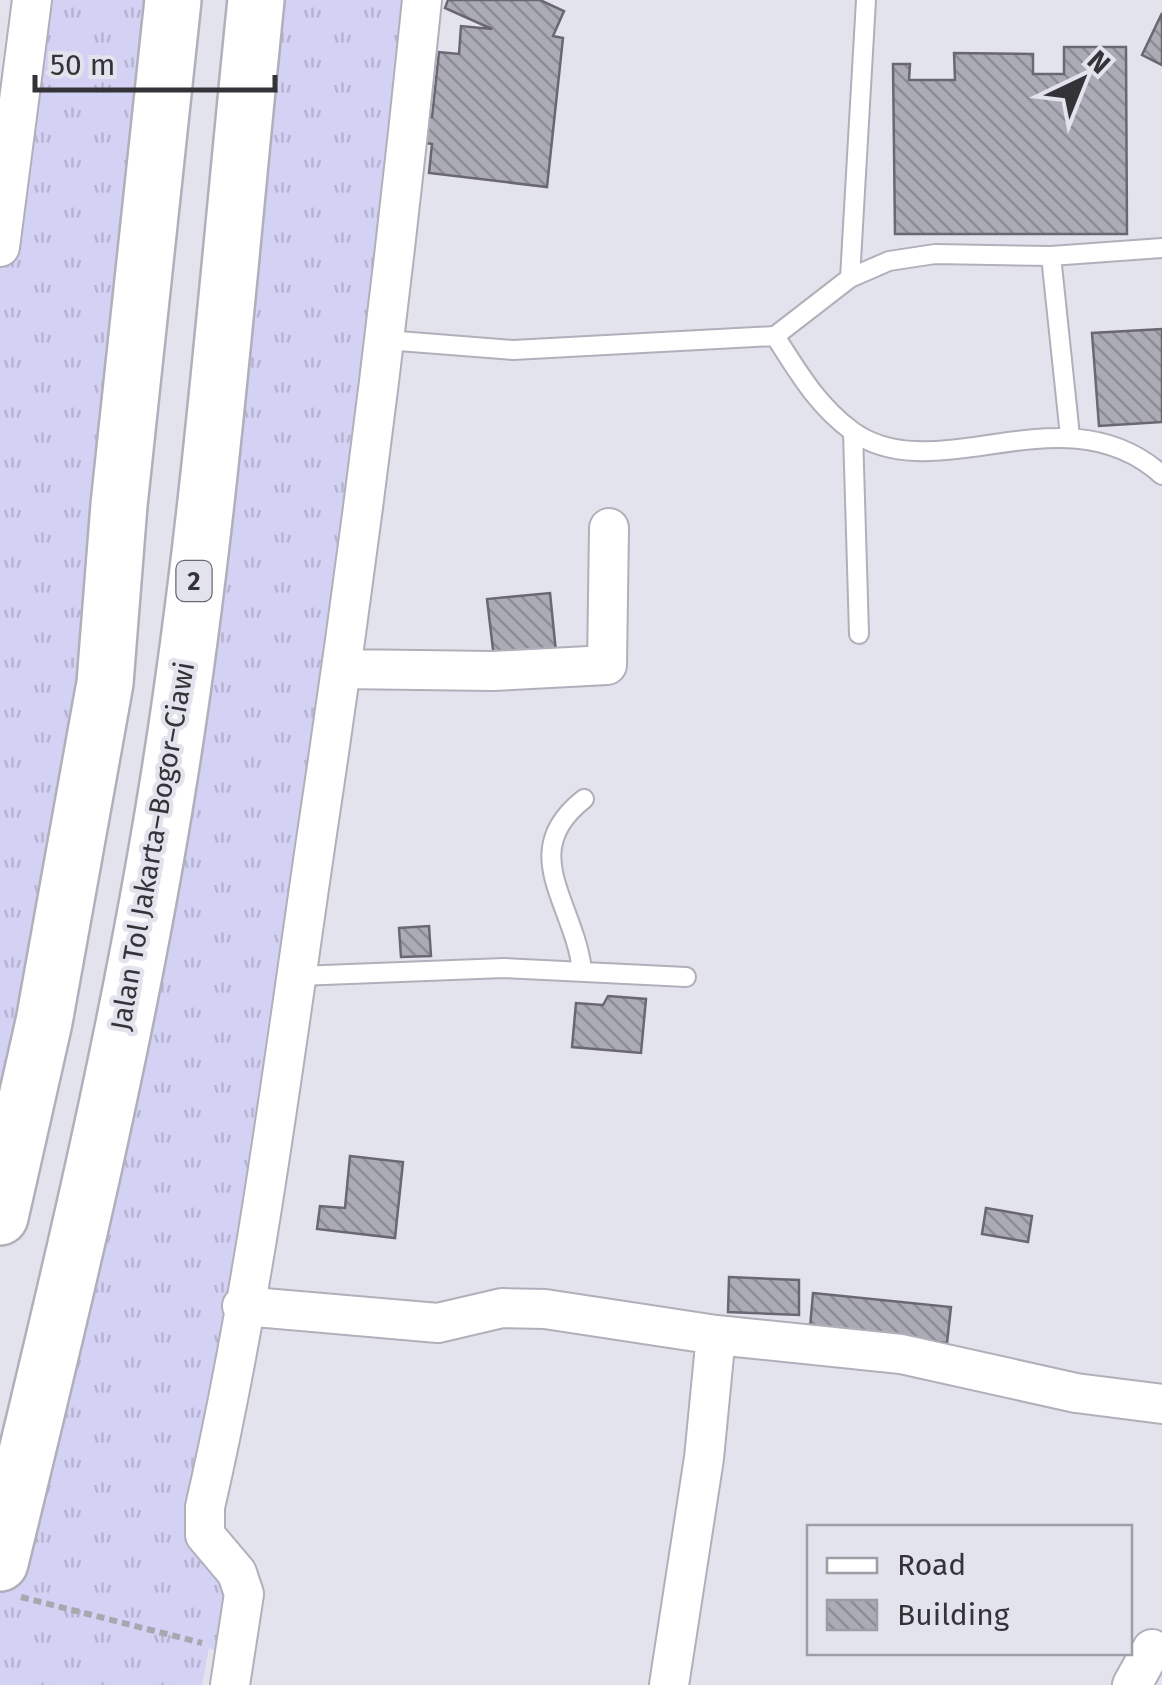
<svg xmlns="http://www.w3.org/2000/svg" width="1162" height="1685" viewBox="0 0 1162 1685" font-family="'Fira Sans',sans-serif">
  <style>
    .grass { fill: url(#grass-tufts) }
    .building { fill: url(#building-back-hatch); stroke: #696872; stroke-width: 2.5 }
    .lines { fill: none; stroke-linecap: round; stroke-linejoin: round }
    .lane-casing { stroke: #b0afba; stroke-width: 22 }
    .street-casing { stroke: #b0afba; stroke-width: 42 }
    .highway-casing { stroke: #b0afba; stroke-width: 60 }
    .path { stroke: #a7a7b0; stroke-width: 6; stroke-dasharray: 8 5; stroke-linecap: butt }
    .lane { stroke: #fff; stroke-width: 18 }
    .street { stroke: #fff; stroke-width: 38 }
    .highway { stroke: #fff; stroke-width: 55 }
    .labels { text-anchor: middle; stroke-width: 9; stroke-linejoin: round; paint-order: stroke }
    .shield { fill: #e3e3ee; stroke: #68686f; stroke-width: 2.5 }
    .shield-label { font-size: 25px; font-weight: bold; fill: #343438 }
    .street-label { font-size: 28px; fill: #343438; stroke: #e3e3ee }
  </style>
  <defs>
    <pattern id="grass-tufts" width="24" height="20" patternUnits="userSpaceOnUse" patternTransform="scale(2.5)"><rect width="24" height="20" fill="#d3d1f4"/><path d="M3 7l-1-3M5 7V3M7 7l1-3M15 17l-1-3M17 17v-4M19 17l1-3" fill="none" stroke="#b6b4d2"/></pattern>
    <pattern id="building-back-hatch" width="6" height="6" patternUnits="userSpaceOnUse" patternTransform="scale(2.5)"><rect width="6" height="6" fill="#ababb5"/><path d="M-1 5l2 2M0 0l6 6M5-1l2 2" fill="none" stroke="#8c8c94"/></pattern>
  </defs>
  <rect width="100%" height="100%" fill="#e3e3ee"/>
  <path class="grass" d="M33 0H173L139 337 0 1193V246Z
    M254 0H420L213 1474 236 1660 209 1648 202 1685H0V1563L97 1157Z"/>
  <path class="building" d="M448 0H540L564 11 553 36 563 38 547 187 429 173 432 144 420 142 423 116 432 117 439 52 459 54 461 26 492 29 445 8Z
    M1162 13V65L1142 55Z
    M1064 47H1126L1127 234H895L893 64H910L909 80H955L954 53 1033 54V74H1064Z
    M1162 329V422L1099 426 1092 333Z
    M550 593 556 652 494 658 487 599Z
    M429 926 431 956 401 957 399 928Z
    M608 996 646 999 641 1053 572 1047 576 1003 603 1005Z
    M350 1156 403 1162 395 1238 317 1229 320 1206 345 1208Z
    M986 1208 1032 1216 1028 1242 982 1234Z
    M729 1277 799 1280V1315L728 1312Z
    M813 1293 951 1307 947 1343 810 1328Z"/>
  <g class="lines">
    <defs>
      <path id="lane" d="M1051 256 1070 436
        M850 278 866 0
        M775 336C798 372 817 405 852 431 936 492 1064 387 1162 475
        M386 340 513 350 775 336 850 278 889 261 935 254 1051 256 1162 248
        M853 432 859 634
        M582 970C574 902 516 852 584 799
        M298 976 504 968 686 977"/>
      <path id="street" d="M0 247 32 0
        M341 669 493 671 607 665 609 528
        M242 1306 438 1323 502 1308 545 1309 716 1335 901 1354 1076 1393 1162 1404
        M230 1685 244 1594 237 1573 205 1535V1507C257 1281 285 1049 319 820 360 548 394 274 422 0
        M669 1685 704 1458 716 1335
        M1132 1685 1152 1649"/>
      <path id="highway" d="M0 1217 44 1022 105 683 119 505 173 0
        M0 1563C63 1305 126 1046 168 784 210 525 229 261 256 0"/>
    </defs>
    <use href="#lane" class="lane-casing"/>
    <use href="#street" class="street-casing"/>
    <use href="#highway" class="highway-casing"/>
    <path class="path" d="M21 1597 202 1643"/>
    <use href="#lane" class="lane"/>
    <use href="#street" class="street"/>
    <use href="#highway" class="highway"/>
  </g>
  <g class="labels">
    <rect class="shield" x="176.5" y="561" width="35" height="40" rx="8"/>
    <g class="shield-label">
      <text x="194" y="590">2</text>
    </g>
    <g class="street-label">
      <text transform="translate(152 846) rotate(-80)" y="10">Jalan Tol Jakarta–Bogor–Ciawi</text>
    </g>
  </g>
  <rect x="807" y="1525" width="325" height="130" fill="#e3e3ee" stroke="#9d9da5" stroke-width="2.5"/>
  <rect x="827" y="1558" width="50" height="15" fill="#ffffff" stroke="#9d9da5" stroke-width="2.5"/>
  <text x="897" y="1575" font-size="30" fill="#343438">Road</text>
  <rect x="827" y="1600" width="50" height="30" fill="url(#building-back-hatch)" stroke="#9d9da5" stroke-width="2.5"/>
  <text x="897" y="1625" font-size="30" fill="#343438">Building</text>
  <g transform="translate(1082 80) rotate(43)" stroke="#e3e3ee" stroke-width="8" paint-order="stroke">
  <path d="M0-8L18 38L0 25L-18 38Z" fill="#343438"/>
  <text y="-15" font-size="28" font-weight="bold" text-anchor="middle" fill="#343438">N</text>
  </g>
  <path d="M35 75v15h240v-15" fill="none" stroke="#343438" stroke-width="5"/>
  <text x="50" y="75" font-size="30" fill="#343438" stroke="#e3e3ee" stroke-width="8" paint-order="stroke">50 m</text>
</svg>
